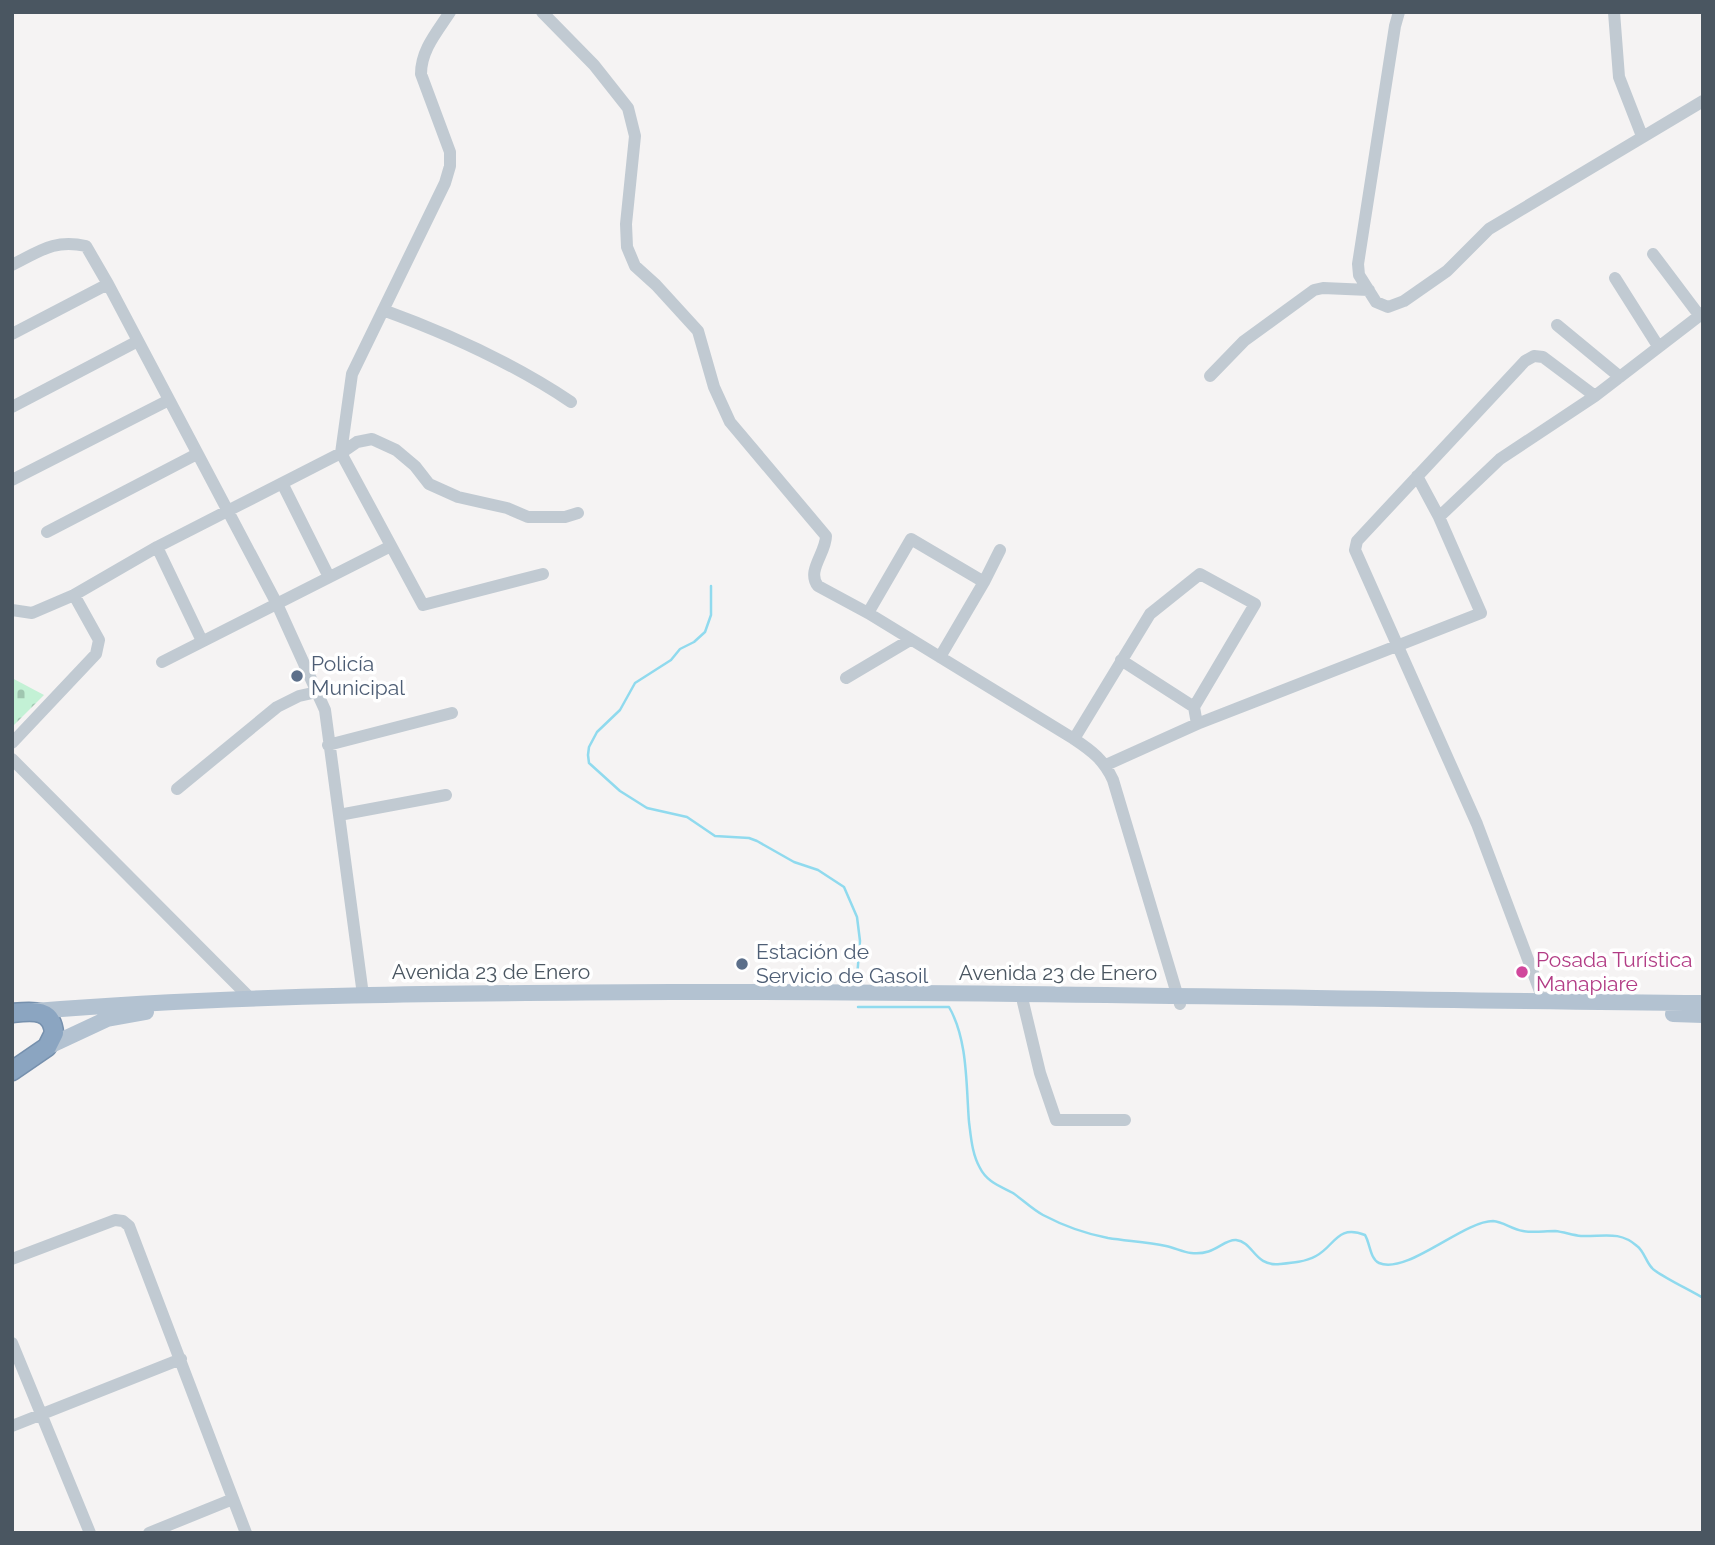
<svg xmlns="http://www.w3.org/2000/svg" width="1715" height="1545" viewBox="0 0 1715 1545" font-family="Raleway,sans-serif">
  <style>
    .cemetery { fill: url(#cemetery-stones) }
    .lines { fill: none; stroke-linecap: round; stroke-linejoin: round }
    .stream { stroke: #90daee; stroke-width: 2.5 }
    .highway-casing { stroke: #7690ad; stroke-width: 21 }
    .minor { stroke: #c1cad2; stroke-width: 12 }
    .major { stroke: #b3c2d1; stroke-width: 16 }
    .highway { stroke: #8ba5c1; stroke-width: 18 }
    .service-dot { fill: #5c6f8a; stroke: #fff; stroke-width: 2.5 }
    .hotel-dot { fill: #d1479c; stroke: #fff; stroke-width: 2.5 }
    .labels { text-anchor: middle; stroke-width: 7; stroke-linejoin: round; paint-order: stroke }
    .service-label { font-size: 21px; fill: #4e5e75; stroke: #fff; text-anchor: start }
    .hotel-label { font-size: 21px; fill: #b23c85; stroke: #fff; text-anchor: start }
    .street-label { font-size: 21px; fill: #4a5661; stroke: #fff }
  </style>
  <defs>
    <pattern id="cemetery-stones" width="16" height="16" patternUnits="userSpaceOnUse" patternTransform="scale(1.75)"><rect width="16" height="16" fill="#c3f1d5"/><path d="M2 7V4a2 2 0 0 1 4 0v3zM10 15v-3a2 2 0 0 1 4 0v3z" fill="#a0c6b0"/></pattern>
  </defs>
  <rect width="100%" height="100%" fill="#f5f3f3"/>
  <path class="cemetery" d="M12 678 44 695 12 727Z"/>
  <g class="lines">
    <path class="stream" d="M711 586V615L705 632 694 642 680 649 671 660 635 683 620 710 597 732 589 747 588 755 589 763 620 791 647 808 687 817 715 836 749 838 757 841 794 862 818 870 844 887 857 917 860 941 857 977
      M858 1007H949C968 1040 966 1085 969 1122 971 1137 972 1154 980 1168 987 1182 1000 1186 1013 1193 1023 1200 1032 1209 1043 1215 1062 1225 1087 1234 1108 1238 1127 1241 1147 1242 1166 1246 1175 1248 1183 1252 1191 1253 1215 1256 1223 1239 1236 1240 1254 1242 1254 1267 1280 1264 1292 1263 1305 1262 1316 1256 1335 1246 1337 1224 1365 1235 1370 1243 1370 1259 1379 1263 1407 1275 1463 1221 1493 1221 1504 1222 1511 1229 1523 1231 1533 1233 1544 1231 1555 1231 1564 1232 1572 1235 1581 1236 1602 1237 1619 1230 1637 1246 1644 1251 1646 1262 1652 1268 1658 1275 1692 1291 1703 1298"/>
    <defs>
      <path id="highway" d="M12 1013C32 1011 52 1008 54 1033L47 1047 12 1071"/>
    </defs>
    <use href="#highway" class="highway-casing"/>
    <path class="minor" d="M450 12C437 32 421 50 421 74L450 152V166L445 183 352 374 341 453 357 442 372 439 396 450 415 466 429 484 458 497 507 508 528 517H565L578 513
      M542 12 594 65 628 108 635 136 626 224 627 247 635 266 656 285 698 331 714 387 730 422 826 536C826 553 806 571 818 586L868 613 1074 739C1092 751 1104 760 1113 780L1180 1004
      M1399 12 1395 26 1358 264 1359 275 1376 302 1388 307 1404 301 1447 271 1489 229 1703 101
      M1614 12 1619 77 1642 136
      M1653 254 1699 315
      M12 265C40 251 54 239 86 246L108 284 277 604 325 710 363 995
      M1615 278 1658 346
      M383 310C449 334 513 363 571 402
      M1557 325 1620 377
      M12 334 108 284
      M1210 376 1244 341 1314 290 1323 288 1369 290
      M12 407 138 341
      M12 480 169 400
      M282 483 329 577
      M1439 517 1500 459 1595 396 1703 313
      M47 532 197 454
      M157 547 202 641
      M12 610 32 613 74 595 157 547 341 453 423 605 543 574
      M868 613 911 539 984 582
      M940 657 984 582 1000 550
      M1121 660 1194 707
      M162 662 391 546
      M846 678 910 640
      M1074 739 1150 614 1200 574 1255 604 1194 707 1197 724
      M12 743 96 654 99 640 74 595
      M328 745 452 713
      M12 759 249 997
      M1106 765 1197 724 1481 613 1439 517 1417 476
      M177 789 277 707 299 696 317 692
      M339 815 446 795
      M1023 1002 1040 1073 1056 1120H1125
      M1544 1002 1477 824 1355 550 1357 541 1525 361 1534 356 1543 357 1595 396
      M12 1259 115 1220 123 1221 129 1226 246 1533
      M12 1343 90 1533
      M12 1426 181 1359
      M149 1533 233 1499"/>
    <path class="major" d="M35 1011C247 994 459 993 672 992 1016 991 1359 1000 1703 1003
      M1673 1014 1703 1015
      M47 1047 107 1019 146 1012"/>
    <use href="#highway" class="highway"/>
  </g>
  <g class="service-dot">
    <circle cx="297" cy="676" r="7"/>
    <circle cx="742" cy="964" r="7"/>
  </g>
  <circle class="hotel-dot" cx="1522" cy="972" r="7"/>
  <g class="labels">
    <g class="service-label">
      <text x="311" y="671">Policía<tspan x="311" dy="24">Municipal</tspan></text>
      <text x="756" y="959">Estación de<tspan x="756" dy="24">Servicio de Gasoil</tspan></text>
    </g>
    <g class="hotel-label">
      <text x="1536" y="967">Posada Turística<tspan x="1536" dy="24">Manapiare</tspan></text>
    </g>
    <g class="street-label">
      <text x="491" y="979">Avenida 23 de Enero</text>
      <text x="1058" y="980">Avenida 23 de Enero</text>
    </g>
  </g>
  <rect width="1715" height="1545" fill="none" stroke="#4a5661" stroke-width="28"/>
</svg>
